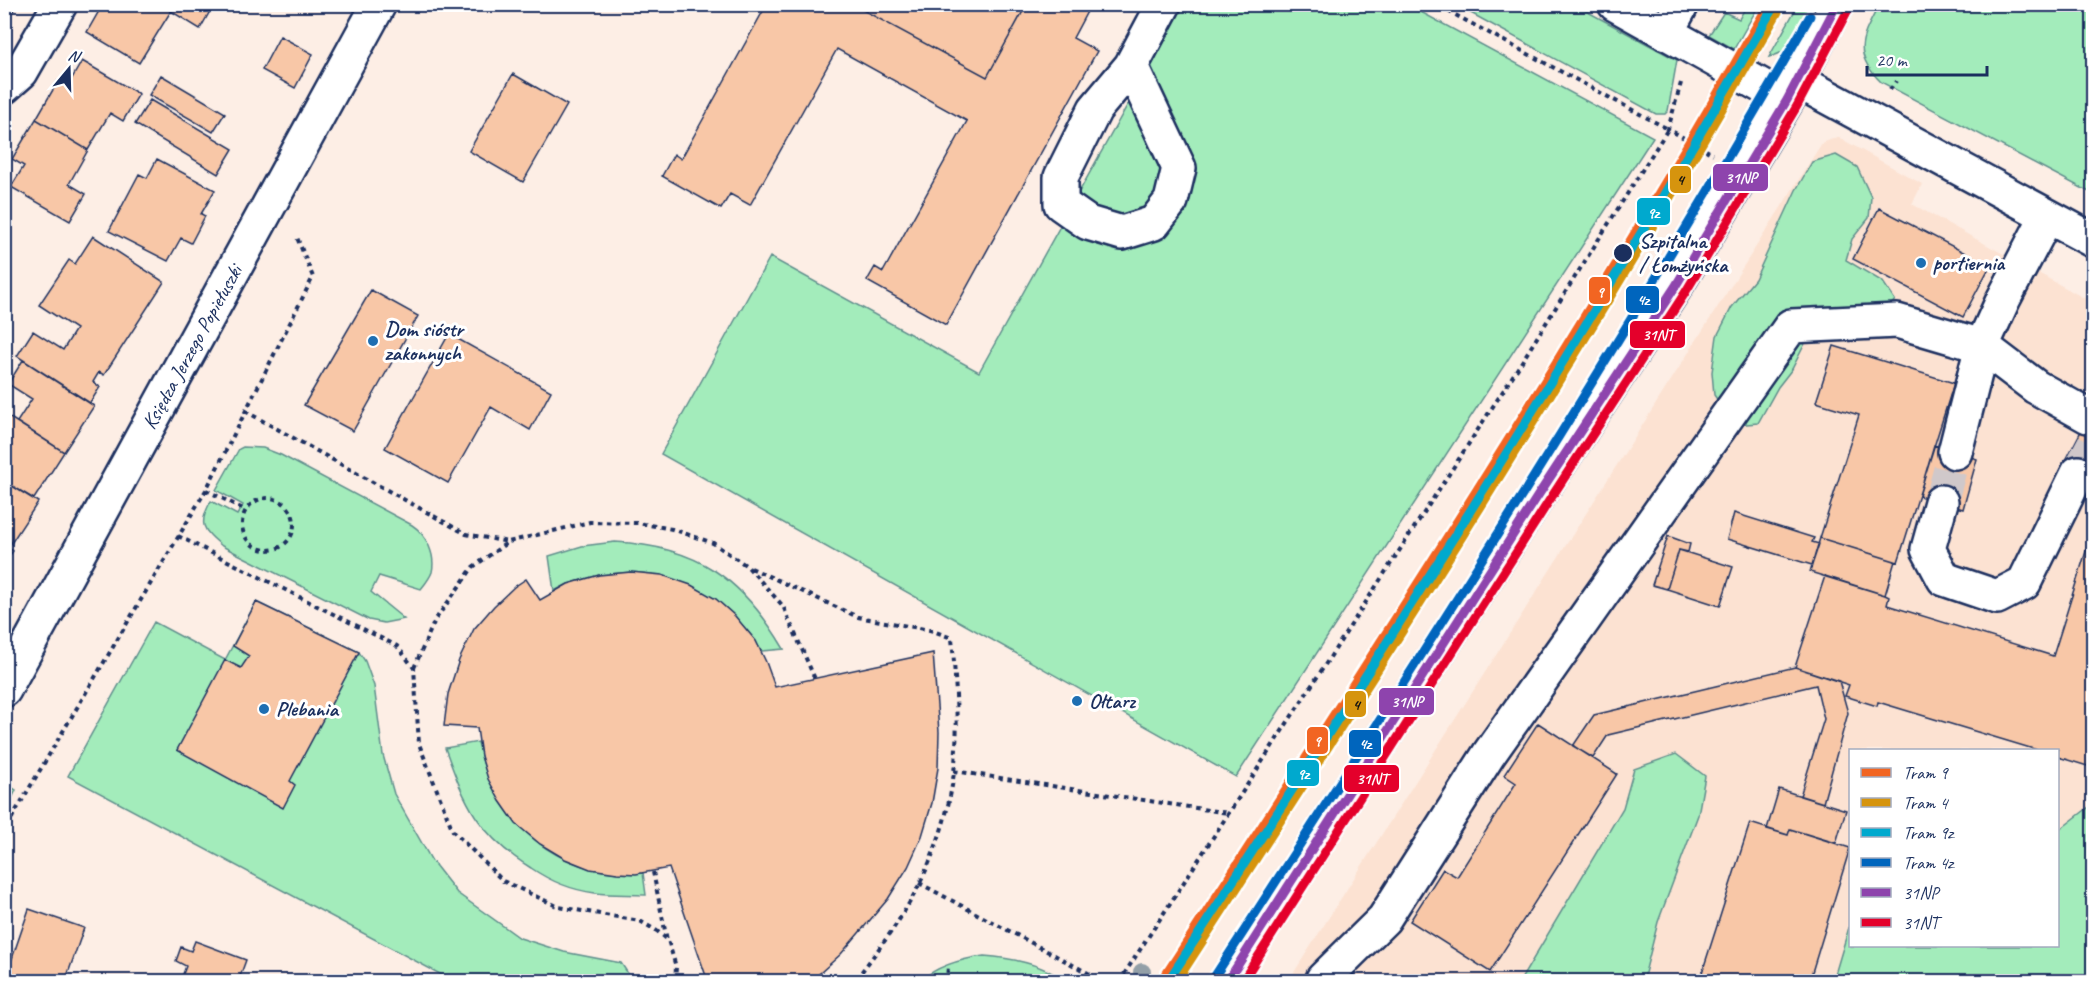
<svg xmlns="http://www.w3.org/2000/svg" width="2098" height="986" viewBox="0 0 2098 986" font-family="Caveat,sans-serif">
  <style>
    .built { fill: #fce2d2; fill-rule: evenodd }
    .green { fill: #a3ecbb; stroke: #5f8e8c; stroke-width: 1.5 }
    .building { fill: #f8c7a7; stroke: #1b2f5e; stroke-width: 1.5 }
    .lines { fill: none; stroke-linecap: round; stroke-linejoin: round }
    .minor-tunnel { stroke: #d0c8ca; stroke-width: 33; stroke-dasharray: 33 16; stroke-linecap: butt }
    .minor-casing { stroke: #1b2f5e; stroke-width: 38 }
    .path { stroke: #1b2f5e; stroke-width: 4; stroke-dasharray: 4.5 4.5; stroke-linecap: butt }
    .minor { stroke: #fff; stroke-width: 33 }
    .bus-1-casing { stroke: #fff; stroke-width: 14 }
    .bus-2-casing { stroke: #fff; stroke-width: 14 }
    .bus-1 { stroke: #8e44ad; stroke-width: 9 }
    .bus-2 { stroke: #e4002b; stroke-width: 9 }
    .tram-1-casing { stroke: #fff; stroke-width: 14 }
    .tram-2-casing { stroke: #fff; stroke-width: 14 }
    .tram-3-casing { stroke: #fff; stroke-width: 14 }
    .tram-4-casing { stroke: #fff; stroke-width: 14 }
    .tram-1 { stroke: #f26522; stroke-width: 9 }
    .tram-2 { stroke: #d6940e; stroke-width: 9 }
    .tram-3 { stroke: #00a9ce; stroke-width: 9 }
    .tram-4 { stroke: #0065bd; stroke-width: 9 }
    .tree { fill: #939fa7 }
    .stop-dot { fill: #1b2f5e; stroke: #fff; stroke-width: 2 }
    .poi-dot { fill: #1f6fb2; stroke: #fff; stroke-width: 2 }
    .labels { text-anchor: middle; stroke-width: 6; stroke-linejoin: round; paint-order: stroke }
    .stop-label { font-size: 21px; font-weight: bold; fill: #1b2f5e; stroke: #fff; text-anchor: start }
    .poi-label { font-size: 21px; font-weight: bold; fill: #1b2f5e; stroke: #fff; text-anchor: start }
    .street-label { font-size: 21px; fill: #1b2f5e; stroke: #fff }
    .line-badge { stroke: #fff; stroke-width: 2 }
    .badge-label { font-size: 16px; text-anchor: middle; font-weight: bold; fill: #fff }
    .pale-badge-label { font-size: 16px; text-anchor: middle; font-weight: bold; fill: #111 }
  </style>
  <rect width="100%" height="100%" fill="#fdeee5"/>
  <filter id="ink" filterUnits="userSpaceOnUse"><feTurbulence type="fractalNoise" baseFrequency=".0167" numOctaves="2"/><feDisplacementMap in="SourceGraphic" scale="12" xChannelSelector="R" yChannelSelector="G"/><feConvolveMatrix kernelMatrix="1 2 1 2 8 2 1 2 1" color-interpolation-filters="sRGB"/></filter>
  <g filter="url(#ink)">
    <path class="built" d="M1838 137 1922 184 1912 204 2093 303V981L1304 982 1291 977 1822 143ZM1850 750H2058V946H1850Z"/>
    <path class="green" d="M1183 5H1408L1653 137 1236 777 661 454 770 257 979 372Z
      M1456 5H1575L1677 60 1668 111 1665 114H1656Z
      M1747 5H1759L1734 49 1709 35 1724 12 1739 19Z
      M1798 5H1815C1803 27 1798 50 1769 57Z
      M1879 5H2093V194L1881 82C1851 52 1862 38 1879 5Z
      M1836 155 1857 167 1871 197 1869 218 1852 239 1846 260 1883 282 1895 300 1883 314 1819 316 1792 369 1778 387 1758 423 1735 425 1714 395 1712 372 1717 336 1732 307 1755 279 1796 190 1812 162Z
      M243 447 263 448 281 455 412 525C426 534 436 555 432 572 430 578 425 584 421 589L379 576 371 592 404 619 384 623 369 620 222 546C202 529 198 524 211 501L237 515 243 505 216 490 239 449Z
      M615 542C697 546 743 579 784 649L762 651 735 616 716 599 662 575 631 572 599 575 568 584 554 591 549 556 582 546Z
      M256 602 359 652 365 661 374 686 383 755 394 794 432 861 457 893 520 938 564 952 621 963 633 981H453L68 776 154 622 225 660Z
      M478 742C494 824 559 878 643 873L646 895C629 894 611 895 595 893 572 890 550 881 531 868 479 836 465 804 445 748Z
      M1676 754 1705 776 1698 815 1658 922 1643 981H1520L1623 808 1634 769Z
      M5 783 16 790 5 813Z
      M2093 804V981H1833L1850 924V946H2058V831Z
      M984 956C1011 958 1042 963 1064 981H920C937 966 961 959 984 956Z"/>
    <path class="building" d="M4 4H17L4 26Z
      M103 4H214L200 29 171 11 139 63 87 32Z
      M767 4H861L859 8 987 77 1027 4H1091L1073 38 1097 51 946 325 867 281 875 267 883 272 967 121 837 49 750 205 730 194 721 209 662 176 674 154 681 159Z
      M767 4H1091L1073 38 1097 51 946 325 867 281 875 267 883 272 967 121 837 49 750 205 730 194 721 209 662 176 674 154 681 159Z
      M280 36 313 54 295 88 262 70Z
      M82 61 139 94 123 121 110 113 88 150 36 119 58 81 67 87Z
      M513 74 567 105 523 182 469 151Z
      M161 75 225 113 213 132 149 95Z
      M150 100 233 149 218 174 135 124Z
      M36 119 88 150 69 184 86 194 70 221 11 187 24 166 12 159Z
      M157 159 215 190 201 214 205 216 191 243 181 238 168 261 109 231 139 174 147 178Z
      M1879 208 1990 266 1963 317 1853 259Z
      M93 236 164 282 104 375 99 372 93 382 100 387 90 403 17 356 33 331 63 350 76 329 39 305 69 260 75 264Z
      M371 290 418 316 353 431 304 405Z
      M449 334 551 391 530 430 491 407 448 483 385 448Z
      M1834 346 1954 383 1898 562 1820 538 1859 415 1816 402Z
      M23 360 94 406 64 452 17 422 32 399 8 384Z
      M2094 406V481L2063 466Z
      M4 414 64 452 34 499 4 481Z
      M1934 445 1977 459 1963 509 1919 496Z
      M4 481 38 502 8 548 4 545Z
      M1734 513 1814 538 1812 542 1819 544 1812 565 1727 539Z
      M2094 526V768L2058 757V750H2037L1878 702 1877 706 1845 696 1849 685 1795 667 1825 576 1885 595 1889 597 1887 605 2053 656Z
      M1668 536 1690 544 1688 552 1679 550 1667 589 1652 585Z
      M1820 538 1895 561 1885 595 1810 572Z
      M4 545 13 551 4 563Z
      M1679 550 1733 567 1720 606 1667 589Z
      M631 572 662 575 691 585 716 599 735 616 756 641 766 662 775 687 933 653 939 732 938 768 932 803 922 836 908 867 888 899 841 954 810 982H708L669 868 636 874 617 873 590 869 565 859 540 844 516 824 500 801 488 779 481 756 477 728 444 726 448 694 459 660 474 629 494 606 514 587 526 579 540 600 568 584 599 575Z
      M256 602 359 652 290 781 295 785 283 808 177 750 225 660 241 668 249 656 233 646Z
      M1795 667 1839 681 1848 713 1823 803 1800 796 1824 719 1816 685 1608 735 1593 758 1573 746 1594 715Z
      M1538 723 1617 774 1490 972 1410 921 1443 869 1457 877 1516 783 1504 775Z
      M1779 789 1846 810 1836 843 1790 829 1788 835 1767 829Z
      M1750 823 1788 835 1790 829 1850 848 1809 982H1699Z
      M29 909 84 928 65 982H4Z
      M195 941 246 960 238 982H180L186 966 176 961 181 947 191 951Z"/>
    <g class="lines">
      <path class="minor-tunnel" d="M2078 473 2094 443
        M1941 502 1955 452"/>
      <defs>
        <path id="minor" d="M1615 4 1787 100
          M1666 33 1682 4
          M1131 66 1179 168 1171 201 1154 223 1122 233 1088 223 1061 204V177L1095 109 1131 66 1164 4
          M1798 81 2094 241
          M4 87 21 72 60 4
          M2047 216 2003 300 1982 346 2036 387 2088 416
          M1941 502 1928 549 1944 579 1997 597 2024 583 2078 473
          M4 690 379 4
          M1323 979 1384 919 1489 754 1791 326 1897 321 1982 346 1955 452
          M1227 982 1539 494 1675 287 1787 100 1837 4"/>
      </defs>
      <use href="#minor" class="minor-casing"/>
      <path class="path" d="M1732 4 1739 8 1741 4
        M1681 83 1668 129 1713 154
        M1890 90 1896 81
        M245 411 466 534 508 542 590 522 638 523 672 529 713 543 747 566 783 606 815 679
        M206 490 245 510
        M242 524a26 26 0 1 1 52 0a26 26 0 1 1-52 0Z
        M178 536 397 646 414 668 419 744 453 831 503 881 559 907 640 921 657 931 668 940 676 967 675 982
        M751 568 858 617 930 630 952 638C955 674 958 711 956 747 954 805 933 866 902 915 888 938 870 960 854 982
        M414 668 435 620 456 591 473 567 508 542
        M954 771 1228 813
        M4 835 14 814 206 490 313 277 296 235
        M653 872 667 940
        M919 883 1105 982
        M947 982 948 965
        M1119 982 1514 374 1668 129 1435 4"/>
      <use href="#minor" class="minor"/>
      <defs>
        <path id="bus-1" d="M1227 982 1539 494 1675 287 1787 100 1837 4"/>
        <path id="bus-2" d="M1242 982 1549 501 1685 293 1797 106 1848 10"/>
      </defs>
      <use href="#bus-1" class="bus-1-casing"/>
      <use href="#bus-2" class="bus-2-casing"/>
      <use href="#bus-1" class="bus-1"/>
      <use href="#bus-2" class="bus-2"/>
      <defs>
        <path id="tram-1" d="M1161 982C1370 660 1579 338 1769 4"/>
        <path id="tram-2" d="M1176 982C1384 662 1590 342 1779 10"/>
        <path id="tram-3" d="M1172 975C1380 656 1586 336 1775 4"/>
        <path id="tram-4" d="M1211 982C1417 664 1622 345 1810 16"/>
      </defs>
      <use href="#tram-1" class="tram-1-casing"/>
      <use href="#tram-2" class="tram-2-casing"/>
      <use href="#tram-3" class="tram-3-casing"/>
      <use href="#tram-4" class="tram-4-casing"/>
      <use href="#tram-1" class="tram-1"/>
      <use href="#tram-2" class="tram-2"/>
      <use href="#tram-3" class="tram-3"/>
      <use href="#tram-4" class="tram-4"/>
    </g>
    <circle class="tree" cx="1142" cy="972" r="9"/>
  </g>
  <circle class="stop-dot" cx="1623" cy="253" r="10"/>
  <g class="poi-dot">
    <circle cx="1921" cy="263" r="6"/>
    <circle cx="373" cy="341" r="6"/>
    <circle cx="1077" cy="701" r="6"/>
    <circle cx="264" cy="709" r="6"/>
  </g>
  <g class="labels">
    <g class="stop-label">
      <text x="1639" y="248">Szpitalna<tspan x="1639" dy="24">/ Łomżyńska</tspan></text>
    </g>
    <g class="poi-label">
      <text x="1933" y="270">portiernia</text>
      <text x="385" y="336">Dom sióstr<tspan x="385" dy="24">zakonnych</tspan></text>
      <text x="1089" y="708">Ołtarz</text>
      <text x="276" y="716">Plebania</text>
    </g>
    <g class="street-label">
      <text transform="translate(192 347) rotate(-61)" y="7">Księdza Jerzego Popiełuszki</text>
    </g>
  </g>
  <g class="line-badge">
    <rect x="1712" y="163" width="57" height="29" rx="6" fill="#8e44ad"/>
    <rect x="1669" y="165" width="23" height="29" rx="6" fill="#d6940e"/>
    <rect x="1636" y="197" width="35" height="29" rx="6" fill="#00a9ce"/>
    <rect x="1588" y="276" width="23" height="29" rx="6" fill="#f26522"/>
    <rect x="1625" y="285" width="35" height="29" rx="6" fill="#0065bd"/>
    <rect x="1629" y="320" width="57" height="29" rx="6" fill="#e4002b"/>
    <rect x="1378" y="687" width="57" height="29" rx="6" fill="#8e44ad"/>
    <rect x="1344" y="690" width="23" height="28" rx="6" fill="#d6940e"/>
    <rect x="1306" y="726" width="23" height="29" rx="6" fill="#f26522"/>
    <rect x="1348" y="729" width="34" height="29" rx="6" fill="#0065bd"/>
    <rect x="1286" y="759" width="34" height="28" rx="6" fill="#00a9ce"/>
    <rect x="1343" y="764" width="57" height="29" rx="6" fill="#e4002b"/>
  </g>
  <g class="badge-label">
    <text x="1741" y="183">31NP</text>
    <text x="1653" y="218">9z</text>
    <text x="1600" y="297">9</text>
    <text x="1643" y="305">4z</text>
    <text x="1658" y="340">31NT</text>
    <text x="1407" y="707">31NP</text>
    <text x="1317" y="746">9</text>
    <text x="1365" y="749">4z</text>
    <text x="1303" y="779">9z</text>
    <text x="1372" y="784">31NT</text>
  </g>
  <g class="pale-badge-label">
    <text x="1680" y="185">4</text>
    <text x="1356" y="710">4</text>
  </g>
  <rect width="2098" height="986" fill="none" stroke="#fff" stroke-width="24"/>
  <rect x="12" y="12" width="2074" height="962" fill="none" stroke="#1b2f5e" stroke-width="2" filter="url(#ink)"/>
  <rect x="1849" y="749" width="210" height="198" fill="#ffffff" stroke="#a4acbf" stroke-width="1.5"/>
  <rect x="1861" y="768" width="30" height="9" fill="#f26522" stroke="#a4acbf" stroke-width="1.5"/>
  <text x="1903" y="779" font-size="18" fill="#1b2f5e">Tram 9</text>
  <rect x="1861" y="798" width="30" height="9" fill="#d6940e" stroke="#a4acbf" stroke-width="1.5"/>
  <text x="1903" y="809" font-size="18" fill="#1b2f5e">Tram 4</text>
  <rect x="1861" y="828" width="30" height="9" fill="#00a9ce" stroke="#a4acbf" stroke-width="1.5"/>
  <text x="1903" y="839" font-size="18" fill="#1b2f5e">Tram 9z</text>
  <rect x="1861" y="858" width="30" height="9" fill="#0065bd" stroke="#a4acbf" stroke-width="1.5"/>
  <text x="1903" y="869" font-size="18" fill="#1b2f5e">Tram 4z</text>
  <rect x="1861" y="888" width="30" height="9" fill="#8e44ad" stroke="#a4acbf" stroke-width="1.5"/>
  <text x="1903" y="899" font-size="18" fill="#1b2f5e">31NP</text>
  <rect x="1861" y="918" width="30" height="9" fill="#e4002b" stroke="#a4acbf" stroke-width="1.5"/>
  <text x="1903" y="929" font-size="18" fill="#1b2f5e">31NT</text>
  <g transform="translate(69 69) rotate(19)" stroke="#ffffff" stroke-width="4.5" paint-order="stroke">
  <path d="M0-4.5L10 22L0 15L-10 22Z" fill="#1b2f5e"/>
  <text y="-9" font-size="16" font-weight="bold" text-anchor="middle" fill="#1b2f5e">N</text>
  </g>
  <path d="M1867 66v9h120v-9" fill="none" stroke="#1b2f5e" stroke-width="3"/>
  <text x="1876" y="66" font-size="18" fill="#1b2f5e" stroke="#ffffff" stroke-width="4.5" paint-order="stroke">20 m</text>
</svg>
